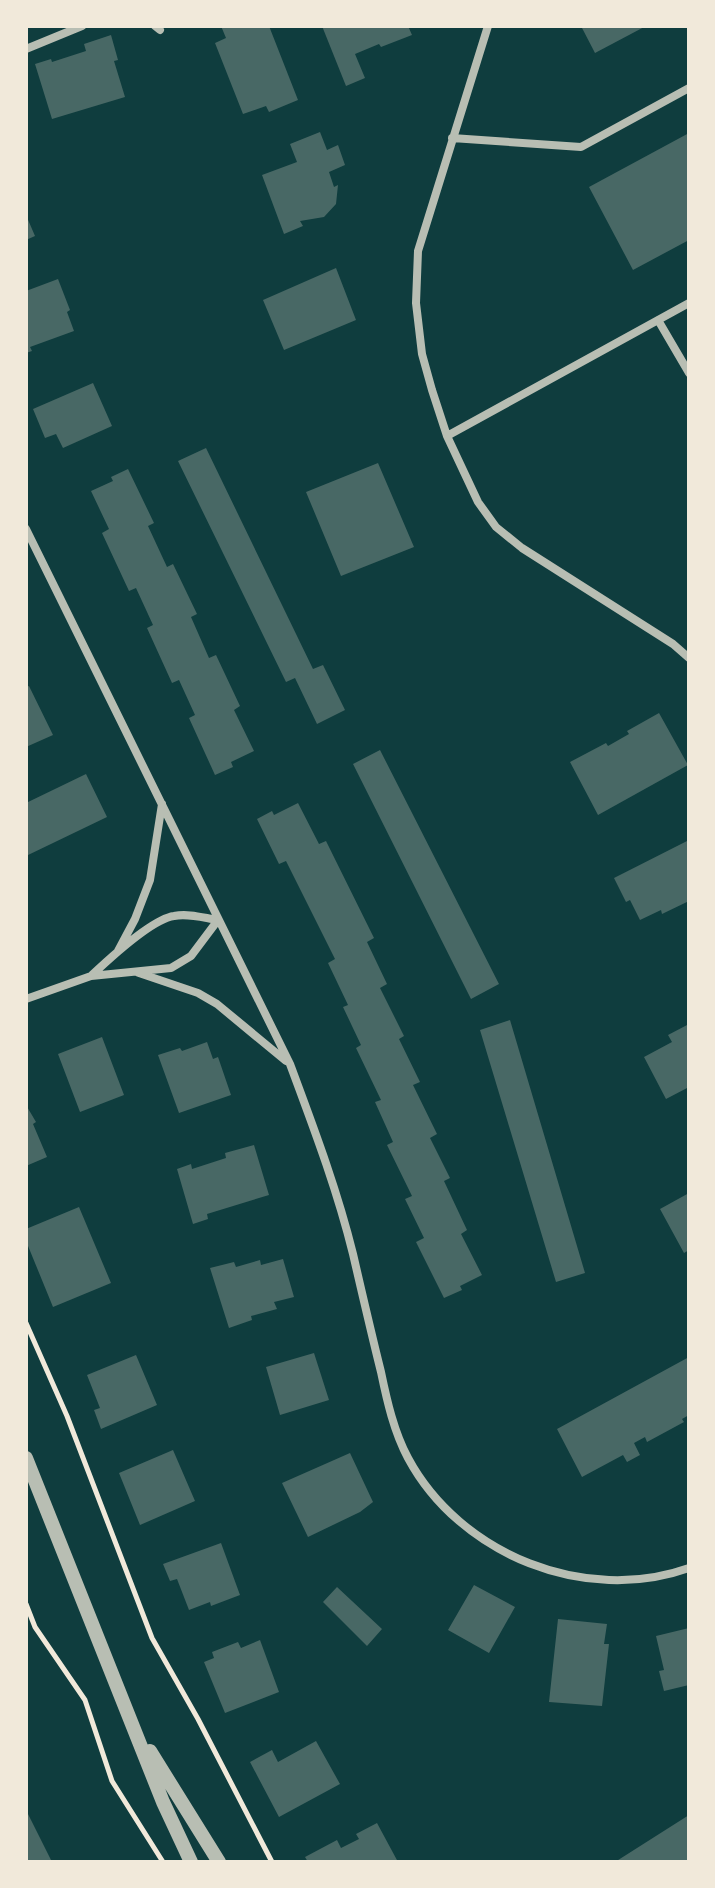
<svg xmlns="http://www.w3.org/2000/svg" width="715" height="1888" viewBox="0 0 715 1888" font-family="'IBM Plex Sans',sans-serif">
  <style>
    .building { fill: #486865 }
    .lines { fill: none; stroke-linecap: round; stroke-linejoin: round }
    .path { stroke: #f1e9da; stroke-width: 5 }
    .minor { stroke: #b8beb3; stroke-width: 8 }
    .tertiary { stroke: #b8beb3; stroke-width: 14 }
  </style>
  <rect width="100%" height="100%" fill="#0f3d3e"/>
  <path class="building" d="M221 26H269L298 100 269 112 266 106 243 114 215 43 226 38Z
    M322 26H408L412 35 381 47 379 44 355 54 365 78 346 86Z
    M581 26H646L595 53Z
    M111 35 118 60 114 61 125 97 52 119 35 64 51 59 52 62 86 51 84 44Z
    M320 132 327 150 338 145 345 165 329 172 334 187 338 185 336 204 324 217 300 221 303 226 284 234 262 175 297 162 290 144Z
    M689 133V240L633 270 589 187Z
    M26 215 35 236 26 240Z
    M336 268 356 320 284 350 263 300Z
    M58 279 70 310 67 312 74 331 30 347 32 351 26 353V291Z
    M93 383 112 426 63 448 56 434 45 438 33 409Z
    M206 448 313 669 323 665 345 710 317 724 295 678 286 682 178 461Z
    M378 463 414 547 341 576 306 492Z
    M128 469 154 523 148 526 167 567 173 564 197 614 191 617 209 658 216 655 240 706 234 710 254 751 231 762 233 767 215 775 189 718 195 715 179 680 172 683 147 628 153 625 136 588 129 591 102 533 109 529 91 491 113 481 111 477Z
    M29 686 53 735 26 747V687Z
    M659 713 688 765 598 815 570 762 606 743 608 746 629 734 627 731Z
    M380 750 499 984 471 999 353 764Z
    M86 774 107 817 26 856V803Z
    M298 803 319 844 326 841 374 938 367 942 387 984 380 988 404 1036 399 1039 420 1082 413 1085 437 1134 430 1138 450 1178 444 1181 467 1230 461 1234 482 1275 460 1286 462 1290 444 1298 416 1242 424 1238 405 1199 412 1196 387 1145 393 1142 375 1102 381 1100 356 1048 361 1045 343 1007 348 1005 328 963 335 959 286 861 279 864 257 819 272 811 274 815Z
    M689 840V901L662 914 661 910 640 920 630 900 626 902 614 878Z
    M510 1020 585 1273 556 1282 480 1030Z
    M689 1024V1087L666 1099 644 1057 672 1042 668 1035Z
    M102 1037 124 1095 80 1112 58 1054Z
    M207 1042 213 1059 218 1057 231 1095 179 1113 158 1055 180 1048 182 1051Z
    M26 1105 36 1122 33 1124 47 1157 26 1166Z
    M254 1145 269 1195 207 1214 208 1219 193 1224 177 1169 191 1164 192 1169 226 1158 225 1153Z
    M689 1193V1250L684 1253 660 1209Z
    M79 1207 111 1283 53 1307 26 1241V1229Z
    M283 1259 294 1297 274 1302 277 1309 251 1316 252 1320 229 1328 210 1268 234 1262 236 1267 260 1260 261 1265Z
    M314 1353 329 1400 280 1415 266 1367Z
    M136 1355 157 1405 101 1429 94 1410 100 1408 87 1375Z
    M689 1357V1415L682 1419 684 1422 647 1442 645 1437 634 1443 640 1455 627 1462 623 1455 582 1477 557 1429Z
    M173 1450 195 1501 140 1525 119 1473Z
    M350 1453 373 1502 360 1512 308 1537 282 1483Z
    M221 1543 240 1595 211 1606 210 1602 189 1610 177 1579 170 1581 163 1564Z
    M474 1585 515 1607 489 1653 448 1630Z
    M337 1587 382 1629 367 1646 323 1602Z
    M558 1619 607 1624 604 1644H609L602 1706 549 1702Z
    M689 1628V1685L664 1691 659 1671 664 1670 656 1636Z
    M260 1640 279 1692 225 1713 204 1662 214 1658 212 1652 238 1642 241 1648Z
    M316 1741 340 1784 279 1817 250 1762 272 1750 278 1762Z
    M26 1810 52 1862H26Z
    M689 1815V1862H615Z
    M377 1823 398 1862H308L305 1857 337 1840 341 1848 359 1839 356 1834Z"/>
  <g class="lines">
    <path class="path" d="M26 1323 67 1416 152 1638 198 1719 272 1862
      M26 1604 35 1627 85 1700 112 1781 163 1862"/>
    <path class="minor" d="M155 26 160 30
      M488 26 418 251 416 303 422 354 432 390 447 436 478 502 496 527 522 548 673 644 689 658
      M26 49 82 26
      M452 138 581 147 689 88
      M658 320 689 373
      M447 436 689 303
      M26 529 290 1064C313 1126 337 1189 353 1254 362 1293 371 1332 381 1372 387 1401 394 1432 408 1458 460 1555 586 1605 689 1568
      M118 951 135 919 150 880 162 804
      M139 973 198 993 217 1004 286 1061
      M92 975C109 959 152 919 174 916 189 913 204 918 218 920
      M26 999 91 976 171 968 191 956 218 920"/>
    <path class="tertiary" d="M26 1458 163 1802 191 1862
      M150 1751 219 1862"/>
  </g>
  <rect width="715" height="1888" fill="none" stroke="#f1e9da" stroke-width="56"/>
</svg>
